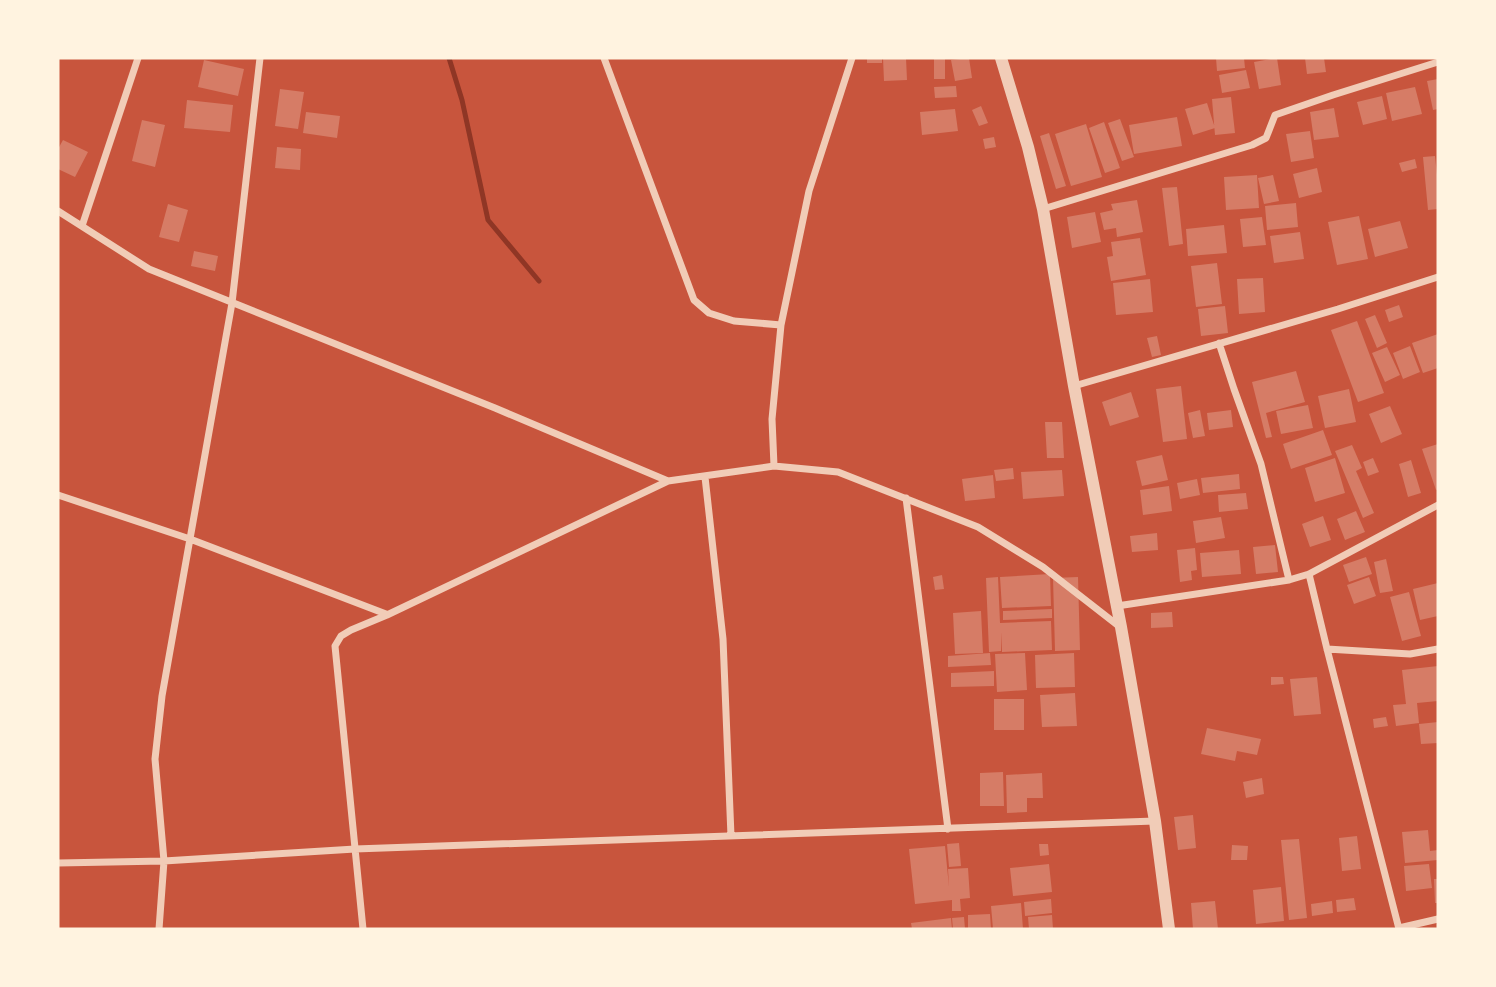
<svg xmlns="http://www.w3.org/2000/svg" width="1496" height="987" viewBox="0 0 1496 987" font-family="'DM Sans',sans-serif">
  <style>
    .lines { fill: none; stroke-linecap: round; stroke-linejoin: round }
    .stream { stroke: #8f3625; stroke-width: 5 }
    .building { fill: #d67c66 }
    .minor { stroke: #f1ccb7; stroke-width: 7 }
    .tertiary { stroke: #f1ccb7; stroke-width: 12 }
  </style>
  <rect width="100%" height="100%" fill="#c8553d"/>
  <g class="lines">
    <path class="stream" d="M449 58 462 100 488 220 539 281"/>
  </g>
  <path class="building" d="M867 58H882V63H867Z
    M883 58H906L907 80 884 81Z
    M934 58H945V79H934Z
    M969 58 972 78 955 81 951 60Z
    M1216 58H1244L1245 68 1217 71Z
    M1277 58 1281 85 1259 89 1254 62Z
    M1305 58H1324L1326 72 1307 74Z
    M204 60 244 69 238 96 198 87Z
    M1246 70 1250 88 1222 93 1219 75Z
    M1438 79V109L1433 110 1427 81Z
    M956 86 957 97 935 98 934 87Z
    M1415 87 1422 114 1392 121 1386 93Z
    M280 89 304 92 298 129 275 126Z
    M1382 96 1387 119 1363 125 1357 102Z
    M1231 97 1235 133 1215 135 1212 99Z
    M187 100 233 105 230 132 184 128Z
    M1207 103 1215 128 1193 135 1185 109Z
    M981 106 988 123 979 126 972 110Z
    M1334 108 1339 137 1314 140 1310 112Z
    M955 109 958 131 922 135 920 112Z
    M306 112 340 116 337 138 303 133Z
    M1177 117 1182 146 1134 154 1129 125Z
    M1120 119 1134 157 1122 161 1108 123Z
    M142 120 165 125 155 167 132 161Z
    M1104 122 1120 168 1105 173 1089 128Z
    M1086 124 1102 177 1071 186 1055 134Z
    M1310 131 1314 158 1291 162 1286 134Z
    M1049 133 1066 186 1056 189 1040 136Z
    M994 137 996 147 985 149 983 139Z
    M63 140 88 152 75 177 58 169V149Z
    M277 147 301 149 300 170 275 168Z
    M1435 156 1438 184V209L1428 210 1423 157Z
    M1415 159 1417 168 1402 172 1399 163Z
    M1317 168 1322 192 1299 198 1293 174Z
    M1257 175 1259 208 1226 210 1224 177Z
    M1273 175 1279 201 1264 204 1258 178Z
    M1177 187 1183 244 1169 246 1162 188Z
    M1137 200 1143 232 1117 237 1116 228 1104 230 1100 213 1113 210 1111 204Z
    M1296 203 1298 227 1267 230 1265 206Z
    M168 204 188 210 179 242 159 237Z
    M1095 212 1101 242 1072 248 1067 217Z
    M1359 216 1368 259 1337 265 1328 222Z
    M1262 217 1266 245 1243 247 1240 219Z
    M1400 221 1408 248 1375 257 1368 229Z
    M1224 225 1227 253 1188 256 1186 229Z
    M1300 232 1304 259 1274 263 1270 236Z
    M1140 238 1146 275 1111 281 1107 257 1113 256 1111 242Z
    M194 251 218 256 215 271 191 266Z
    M1217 263 1222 304 1196 307 1191 266Z
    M1263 278 1265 312 1239 314 1237 279Z
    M1150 279 1153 312 1116 315 1113 283Z
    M1399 305 1403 317 1389 322 1385 310Z
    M1225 306 1228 333 1201 336 1198 309Z
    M1375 315 1387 343 1377 348 1365 319Z
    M1357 321 1384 393 1358 402 1331 330Z
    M1438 334V368L1423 373 1412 343Z
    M1157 336 1161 355 1152 357 1147 338Z
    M1410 346 1420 372 1403 379 1393 353Z
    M1387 347 1400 375 1385 382 1372 353Z
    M1296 371 1305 402 1266 413 1272 437 1266 438 1252 382Z
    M1181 386 1187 439 1163 442 1156 389Z
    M1349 389 1356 422 1325 428 1318 396Z
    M1131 392 1139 417 1110 426 1102 402Z
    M1308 405 1313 428 1281 434 1276 411Z
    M1390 406 1402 434 1381 443 1369 414Z
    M1200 410 1205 436 1193 438 1188 413Z
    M1231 410 1233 427 1209 430 1207 413Z
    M1045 422H1062L1064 458H1047Z
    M1323 430 1332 455 1291 469 1283 444Z
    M1438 444V489L1436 490 1422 449Z
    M1352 445 1362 468 1356 471 1374 513 1363 518 1335 451Z
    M1162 455 1168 480 1142 486 1136 461Z
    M1335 458 1345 493 1315 502 1305 468Z
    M1373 458 1379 472 1368 476 1363 462Z
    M1411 460 1421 493 1408 497 1399 464Z
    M1013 468 1014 479 996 481 994 470Z
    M1062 470 1064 496 1023 499 1021 472Z
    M1239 474 1240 489 1203 493 1201 478Z
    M993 475 995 498 965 501 962 479Z
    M1197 479 1200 495 1180 499 1177 483Z
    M1169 486 1172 511 1143 515 1140 490Z
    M1246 493 1248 509 1219 512 1218 495Z
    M1356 511 1365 532 1345 540 1337 519Z
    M1323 516 1331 540 1310 547 1302 524Z
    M1221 517 1225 538 1196 543 1193 521Z
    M1157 533 1158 550 1132 552 1130 536Z
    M1275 545 1278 572 1256 574 1253 547Z
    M1195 548 1197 570 1191 571 1192 580 1180 582 1177 550Z
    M1239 550 1241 574 1202 577 1200 553Z
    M1366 557 1372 574 1349 582 1343 565Z
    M1386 559 1393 591 1380 593 1374 562Z
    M1050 574 1051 606 1002 608 1000 577Z
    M942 575 944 589 935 590 933 577Z
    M998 577 1000 623 1051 621 1052 650 1002 652 1001 632V651L989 652 986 578Z
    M1078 577 1080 650 1055 651 1053 578Z
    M1369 577 1376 596 1354 604 1347 585Z
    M1438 583V616L1420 620 1413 589Z
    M1409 592 1421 636 1402 641 1390 597Z
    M1052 609V618L1003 620V611Z
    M981 611 983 653 955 654 953 613Z
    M1172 612 1173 627 1151 628V613Z
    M990 653 991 665 948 667V656Z
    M1025 653 1027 690 997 692 995 654Z
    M1074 653 1075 687 1036 688 1035 655Z
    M1438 666V701L1417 703 1419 723 1396 726 1393 705 1406 704 1402 670Z
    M994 671V686L951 687V673Z
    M1271 677H1283L1284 684 1271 685Z
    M1317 677 1321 714 1294 716 1290 679Z
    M1075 693 1077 726 1042 727 1040 695Z
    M994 699H1024V730H994Z
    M1386 717 1388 726 1374 728 1373 719Z
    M1438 722V743L1421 744 1419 724Z
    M1207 728 1261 739 1257 755 1237 751 1235 761 1201 754Z
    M1003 772 1004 806H980V773Z
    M1042 773 1043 798H1027V812L1007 813 1006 775Z
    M1262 778 1264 794 1246 798 1243 782Z
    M1193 815 1196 848 1178 850 1174 817Z
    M1428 830 1430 851 1438 850V860L1405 863 1402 832Z
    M1357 836 1361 869 1342 871 1339 838Z
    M1299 839 1307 918 1289 920 1281 840Z
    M959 843 961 866 949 867 947 844Z
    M1039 844H1048L1049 855 1040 856Z
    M1232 845 1248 846 1247 860H1231Z
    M945 846 949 887 948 869 968 868 970 898 960 899 961 911H952V900L915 904 909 849Z
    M1049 864 1052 892 1013 896 1010 868Z
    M1429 864 1432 888 1406 891 1404 866Z
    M1434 879H1438V903H1435Z
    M1281 887 1284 921 1256 924 1253 890Z
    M1354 898 1356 910 1337 912 1336 900Z
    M1051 899 1052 913 1025 916 1024 902Z
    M1215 901 1218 929H1193L1191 903Z
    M1332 901 1333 913 1312 916 1311 904Z
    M1021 903 1023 929H993L991 906Z
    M990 914 991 929H968V915Z
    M1052 915 1053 929H1029L1028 917Z
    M964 917 965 929H953L952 918Z
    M951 918 952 929H912L911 923Z"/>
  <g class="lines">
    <path class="minor" d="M604 58 694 300 709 313 734 321 781 325
      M1043 209 1252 145 1266 138 1275 115 1333 95 1438 62
      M58 211 149 269 495 408 668 481
      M82 226 138 58
      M1219 343 1234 389 1261 464 1289 580
      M1074 386 1338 309 1438 277
      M774 466 772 419 781 325 809 191 852 58
      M705 477 723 639 731 836
      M58 495 190 539 386 614
      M906 498 948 829
      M1309 574 1327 649 1399 929
      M1117 606 1289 580 1309 574 1438 505
      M1327 649 1410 654 1438 649
      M58 863 164 861 355 849 1155 821
      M1399 928 1438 919
      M159 929 164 861 155 759 162 696 232 303 260 58
      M363 929 335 646 341 636 351 630 387 615 668 481 774 466 838 472 978 527 1043 567 1120 627"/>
    <path class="tertiary" d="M1001 58 1028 147 1043 209 1074 386 1121 627 1155 821 1169 929"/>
  </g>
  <rect width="1496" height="987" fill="none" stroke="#fff3e0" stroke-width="119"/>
</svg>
